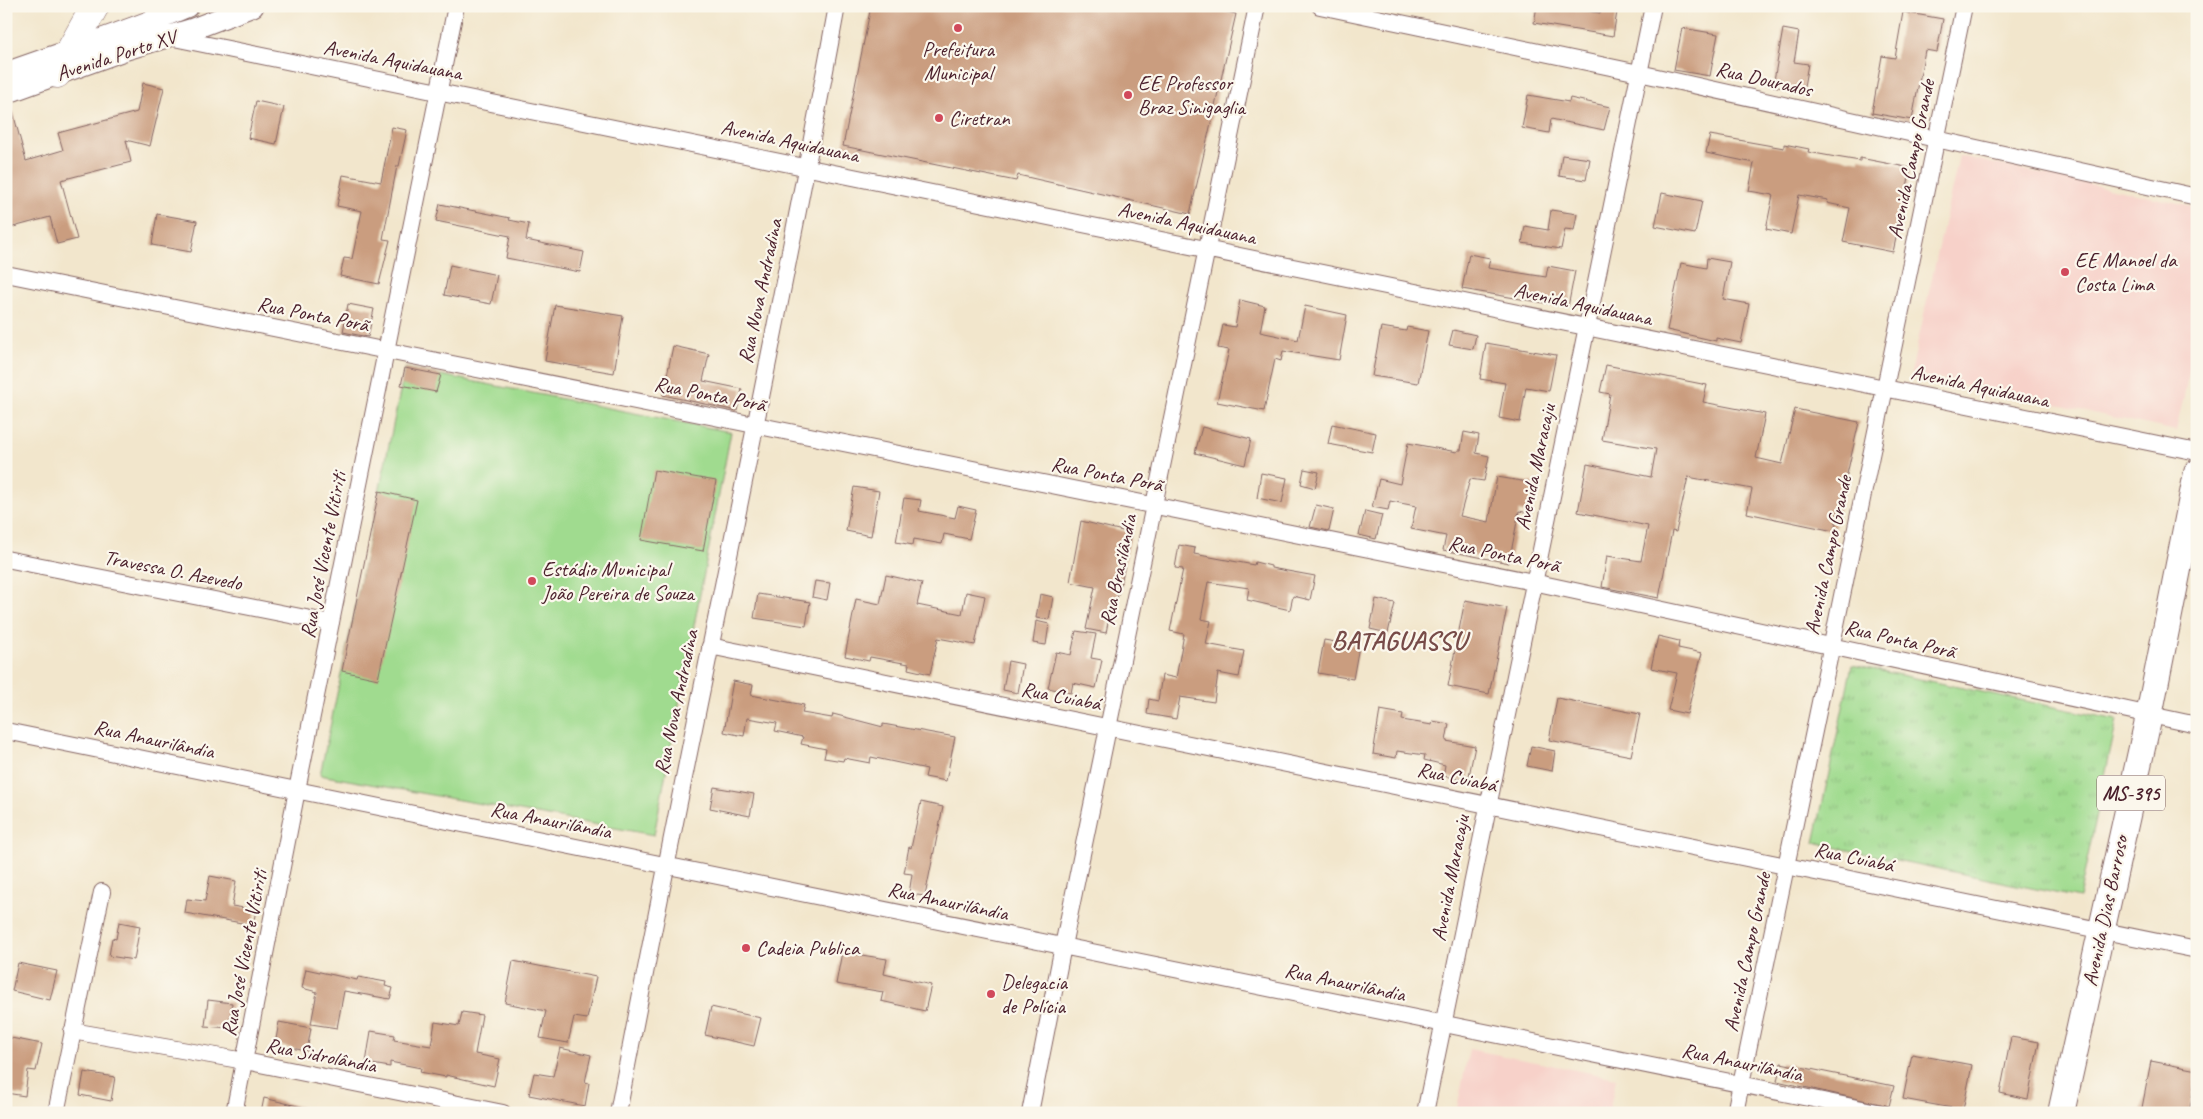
<svg xmlns="http://www.w3.org/2000/svg" width="2203" height="1119" viewBox="0 0 2203 1119" font-family="Caveat,sans-serif">
  <style>
    .built { fill: #f7d1c9 }
    .grass { fill: url(#grass-tufts); stroke: #757d5d }
    .pitch { fill: #a0db8f; stroke: #757d5d }
    .building { fill: #ca9d7f }
    .lines { fill: none; stroke-linecap: round; stroke-linejoin: round }
    .minor-casing { stroke: #856563; stroke-width: 18 }
    .tertiary-casing { stroke: #856563; stroke-width: 23 }
    .primary-casing { stroke: #856563; stroke-width: 28 }
    .trunk-casing { stroke: #856563; stroke-width: 29 }
    .minor { stroke: #fff; stroke-width: 16 }
    .tertiary { stroke: #fff; stroke-width: 21 }
    .primary { stroke: #fff; stroke-width: 26 }
    .trunk { stroke: #fff; stroke-width: 28 }
    .poi-dot { fill: #d1495b; stroke: #fbf7ec; stroke-width: 2 }
    .labels { text-anchor: middle; stroke-width: 4.5; stroke-linejoin: round; paint-order: stroke }
    .shield { fill: #fbf7ec; stroke: #7f6065; stroke-width: 1 }
    .shield-label { font-size: 20px; font-weight: bold; fill: #4a1f2b }
    .poi-label { font-size: 21px; fill: #4a1f2b; stroke: #fbf7ec; text-anchor: start }
    .street-label { font-size: 21px; fill: #4a1f2b; stroke: #fbf7ec }
    .district-label { font-size: 26px; font-weight: bold; letter-spacing: 1px; fill: #774b48; stroke: #fbf7ec }
  </style>
  <defs>
    <pattern id="grass-tufts" width="24" height="20" patternUnits="userSpaceOnUse" patternTransform="scale(1.25)"><rect width="24" height="20" fill="#a0db8f"/><path d="M3 7l-1-3M5 7V3M7 7l1-3M15 17l-1-3M17 17v-4M19 17l1-3" fill="none" stroke="#8bbc7c"/></pattern>
  </defs>
  <rect width="100%" height="100%" fill="#fbf7ec"/>
  <filter id="ink" filterUnits="userSpaceOnUse"><feTurbulence type="fractalNoise" baseFrequency=".02" numOctaves="2"/><feDisplacementMap in="SourceGraphic" scale="10" xChannelSelector="R" yChannelSelector="G"/><feConvolveMatrix kernelMatrix="1 2 1 2 8 2 1 2 1" color-interpolation-filters="sRGB"/></filter>
  <filter id="wash" filterUnits="userSpaceOnUse"><feTurbulence type="fractalNoise" baseFrequency=".0096" numOctaves="4" result="noise"/><feDisplacementMap in="SourceGraphic" scale="20" xChannelSelector="R" yChannelSelector="G"/><feGaussianBlur stdDeviation="1.12" result="paint"/><feColorMatrix in="noise" values="0 0 0 0 0 0 0 0 0 0 0 0 0 0 0 0 0 1.4 0 .05"/><feComposite in="paint" operator="in"/></filter>
  <g filter="url(#wash)">
    <rect width="100%" height="100%" fill="#f2e6cc"/>
    <path class="built" d="M1959 156 2197 207V337L2176 431 1911 373Z
      M1469 1049 1616 1078 1609 1113H1456Z"/>
    <path class="grass" d="M1852 665 2117 720 2079 898 1814 843Z"/>
    <path class="pitch" d="M405 368 731 432 654 835 320 775Z"/>
    <g id="blocks">
      <path class="building" d="M871 6H1200L1236 14 1190 214 1018 175 1016 181 843 146Z
        M1537 6H1556L1600 13 1601 6H1618L1613 36 1534 23Z
        M1903 12 1943 19 1937 52 1925 50 1912 120 1872 113 1882 56 1895 58Z
        M1682 28 1718 34 1710 76 1674 70Z
        M1783 29 1799 32 1794 62 1808 64 1803 92 1773 86Z
        M143 83 164 88 150 146 126 140 131 162 61 180 77 239 57 244 50 217 6 229V105H11L26 161 63 150 58 133 137 112Z
        M1528 95 1569 102 1570 98 1610 107 1604 130 1551 119 1549 133 1522 128Z
        M256 101 284 107 276 144 248 138Z
        M392 127 407 130 399 166H397L383 239 390 240 379 284 340 276 344 258 352 259 362 211 337 206 343 175 381 182Z
        M1710 135 1784 148V144L1809 149 1808 152 1836 157 1860 161V158L1911 168 1893 252 1843 242 1850 208 1827 203 1828 200 1799 195 1791 234 1766 229 1773 195 1749 191 1754 163 1706 153Z
        M1562 155 1590 159 1586 180 1559 176Z
        M1662 193 1702 201 1695 234 1655 226Z
        M440 204 510 218 509 220 529 224 526 240 584 252 580 272 506 258 510 236 436 221Z
        M1551 210 1577 214 1574 230 1565 229 1561 249 1522 243 1525 226 1548 230Z
        M157 214 197 221 191 252 152 245Z
        M1469 254 1490 258 1488 268 1546 277 1548 266 1575 271 1568 307 1462 289Z
        M1707 258 1730 262 1723 299 1749 304 1741 343 1716 338V341L1667 330 1681 263 1706 268Z
        M450 265 497 275 491 304 444 295Z
        M1240 300 1265 306 1260 332 1298 340 1305 306 1347 315 1339 360 1283 351 1281 361 1275 359 1264 411 1217 402 1229 350 1218 348 1223 325 1235 327Z
        M348 304 374 309 368 337 343 332Z
        M555 305 623 316 614 373 545 361Z
        M1381 327 1406 331 1407 327 1428 331 1418 383 1372 376Z
        M1453 330 1476 335 1473 349 1449 345Z
        M1486 343 1556 355 1549 391 1526 387 1520 422 1499 418 1505 383 1480 379Z
        M673 346 709 354 703 381 742 389 737 411 663 395Z
        M1606 365 1707 385 1703 402 1765 414 1756 458 1782 464 1795 409 1859 422 1834 531 1747 513 1752 489 1688 477 1676 532 1672 531 1659 598 1602 587 1607 556 1641 561 1648 526 1578 512 1587 464 1651 477 1656 449 1602 440 1610 394 1600 392Z
        M405 368 441 375 436 392 401 385Z
        M1332 424 1376 433 1372 452 1328 444Z
        M1202 427 1251 439 1245 465 1195 453Z
        M1464 432 1479 435 1476 453 1489 456 1484 481 1470 479 1460 516 1489 522 1497 477 1534 483 1529 513 1519 511 1509 563 1443 550 1446 536 1411 529 1416 506 1390 501 1388 510 1372 507 1379 479 1400 484 1408 443 1457 452 1458 450H1461Z
        M1304 469 1319 472 1315 488 1301 484Z
        M654 470 716 481 703 551 641 540Z
        M1261 473 1287 478 1282 503 1257 498Z
        M854 487 879 491 871 536 846 531Z
        M379 491 417 500 378 679 342 671Z
        M904 498 921 500 919 511 955 518 958 506 976 510 969 539 944 534 942 544 914 539 913 545 896 542Z
        M1316 505 1334 509 1329 531 1310 527Z
        M1365 511 1382 515 1376 539 1359 535Z
        M1081 521 1131 533 1121 584 1116 602 1112 601 1106 633 1086 629 1095 587 1070 582Z
        M1179 545 1195 548 1194 554 1254 565 1255 562 1271 566V568L1315 576 1310 600 1293 596 1290 610 1247 600 1249 588 1208 582 1201 619 1211 621 1206 644 1244 651 1239 677 1218 673 1214 702 1180 697 1176 719 1147 714 1149 699 1158 701 1162 675 1176 678 1184 634 1170 631 1183 569 1175 568Z
        M886 575 922 583 917 605 962 614 966 592 985 596 975 645 938 638 930 674 908 669 909 664 870 657 869 661 845 656 856 599 880 604Z
        M815 581 830 583 827 600 812 597Z
        M758 594 810 602 806 626 754 618Z
        M1040 594 1053 597 1049 620 1036 618Z
        M1376 599 1395 603 1388 633 1370 629Z
        M1465 600 1507 608 1489 694 1448 686Z
        M1036 621 1049 624 1046 645 1033 643Z
        M1076 631 1096 634 1091 658 1102 660 1096 688 1073 683 1071 693 1048 688 1056 652 1071 655Z
        M1658 636 1679 641 1678 648 1702 653 1687 714 1668 710 1677 673 1651 668Z
        M1324 640 1359 646 1353 679 1318 673Z
        M1008 661 1023 664 1018 693 1003 690Z
        M733 681 753 685 751 695 804 705 802 713 832 718 833 714 883 727V724L955 737 946 781 925 777 927 769 871 757 870 763 844 758 843 761 824 758 826 749 801 744 803 737 775 731 777 723 747 718 744 736 724 732Z
        M1557 698 1640 714 1631 756 1549 740Z
        M1380 710 1403 714 1402 720 1432 725 1433 721 1449 724 1446 741 1475 746 1468 781 1443 776 1445 765 1424 760 1425 755 1397 751 1396 758 1373 754Z
        M1531 746 1555 751 1552 771 1527 766Z
        M714 787 754 794 750 816 710 808Z
        M921 802 943 807 925 896 909 894 912 874 904 873 909 847 911 848Z
        M210 876 236 881 232 906 256 910 253 925 185 913 187 899 205 901Z
        M119 922 140 926 134 960 109 956 112 938 116 939Z
        M842 952 887 959 884 974 931 985 925 1011 881 1001 883 992 836 984Z
        M513 961 596 977 587 1019 574 1017 568 1043 540 1038 546 1011 505 1003Z
        M18 963 57 971 50 1000 12 991Z
        M306 969 357 980 358 977 386 982 385 986 393 988 390 999 344 991 337 1028 311 1024 317 992 302 988Z
        M208 1000 232 1003 229 1028 205 1026Z
        M711 1007 761 1018 754 1046 705 1035Z
        M462 1012 482 1015 475 1054 500 1059 494 1086 446 1075V1077L420 1072 421 1068 390 1062V1067L366 1063 371 1031 395 1035 394 1040 431 1046 435 1022 459 1026Z
        M279 1022 311 1028 307 1051 275 1045Z
        M6 1037 42 1044 36 1071 28 1070 25 1096 6 1093Z
        M2011 1037 2039 1042 2028 1099 2000 1093Z
        M560 1048 591 1055 585 1082 589 1083 585 1106 529 1095 534 1073 553 1076Z
        M1912 1054 1972 1065 1963 1110 1903 1099Z
        M2151 1061 2197 1070 2189 1113H2141Z
        M1781 1063 1894 1086 1889 1106 1777 1081Z
        M84 1072 115 1077 111 1101 80 1095Z
        M264 1098 302 1107 301 1113H261Z"/>
    </g>
  </g>
  <g filter="url(#ink)">
    <use href="#blocks" fill-opacity="0" stroke="#856563" stroke-width="1"/>
    <g class="lines">
      <defs>
        <path id="minor" d="M1320 6 1639 73 2197 197
          M169 37 2197 452
          M6 274 1533 582 2197 725
          M6 559 331 623
          M710 646 2197 950
          M6 731 1882 1113
          M72 1031 245 1061 503 1113
          M56 1113 102 892
          M234 1113 297 790 456 6
          M618 1113C688 743 769 376 837 6
          M1030 1113 1063 946 1257 6
          M1425 1113 1653 6
          M1735 1113 1964 6"/>
        <path id="tertiary" d="M6 73C67 51 128 32 188 6
          M6 93 127 49 193 29 253 6"/>
        <path id="primary" d="M2061 1113 2149 716 2197 473"/>
        <path id="trunk" d="M57 74 95 6"/>
      </defs>
      <use href="#minor" class="minor-casing"/>
      <use href="#tertiary" class="tertiary-casing"/>
      <use href="#primary" class="primary-casing"/>
      <use href="#trunk" class="trunk-casing"/>
      <use href="#minor" class="minor"/>
      <use href="#tertiary" class="tertiary"/>
      <use href="#primary" class="primary"/>
      <use href="#trunk" class="trunk"/>
    </g>
  </g>
  <g class="poi-dot">
    <circle cx="958" cy="28" r="5"/>
    <circle cx="1128" cy="95" r="5"/>
    <circle cx="939" cy="118" r="5"/>
    <circle cx="2065" cy="272" r="5"/>
    <circle cx="532" cy="581" r="5"/>
    <circle cx="746" cy="948" r="5"/>
    <circle cx="991" cy="994" r="5"/>
  </g>
  <g class="labels">
    <rect class="shield" x="2097" y="775.5" width="68" height="35" rx="4"/>
    <g class="shield-label">
      <text x="2131" y="800">MS-395</text>
    </g>
    <g class="poi-label">
      <text x="958" y="56" text-anchor="middle">Prefeitura<tspan x="958" dy="24">Municipal</tspan></text>
      <text x="1138" y="90">EE Professor<tspan x="1138" dy="24">Braz Sinigaglia</tspan></text>
      <text x="949" y="125">Ciretran</text>
      <text x="2075" y="267">EE Manoel da<tspan x="2075" dy="24">Costa Lima</tspan></text>
      <text x="542" y="576">Estádio Municipal<tspan x="542" dy="24">João Pereira de Souza</tspan></text>
      <text x="756" y="955">Cadeia Publica</text>
      <text x="1001" y="989">Delegacia<tspan x="1001" dy="24">de Polícia</tspan></text>
    </g>
    <g class="street-label">
      <text transform="translate(116 55) rotate(-18)" y="7">Avenida Porto XV</text>
      <text transform="translate(393 60) rotate(11)" y="7">Avenida Aquidauana</text>
      <text transform="translate(1764 79) rotate(13)" y="7">Rua Dourados</text>
      <text transform="translate(790 141) rotate(12)" y="7">Avenida Aquidauana</text>
      <text transform="translate(1911 159) rotate(-78)" y="7">Avenida Campo Grande</text>
      <text transform="translate(1187 223) rotate(12)" y="7">Avenida Aquidauana</text>
      <text transform="translate(760 291) rotate(-78)" y="7">Rua Nova Andradina</text>
      <text transform="translate(1583 304) rotate(12)" y="7">Avenida Aquidauana</text>
      <text transform="translate(313 314) rotate(11)" y="7">Rua Ponta Porã</text>
      <text transform="translate(1980 386) rotate(12)" y="7">Avenida Aquidauana</text>
      <text transform="translate(710 394) rotate(11)" y="7">Rua Ponta Porã</text>
      <text transform="translate(1535 467) rotate(-78)" y="7">Avenida Maracaju</text>
      <text transform="translate(1107 474) rotate(11)" y="7">Rua Ponta Porã</text>
      <text transform="translate(1504 554) rotate(12)" y="7">Rua Ponta Porã</text>
      <text transform="translate(323 555) rotate(-79)" y="7">Rua José Vicente Vitiriti</text>
      <text transform="translate(1828 555) rotate(-78)" y="7">Avenida Campo Grande</text>
      <text transform="translate(173 570) rotate(11)" y="7">Travessa O. Azevedo</text>
      <text transform="translate(1118 570) rotate(-78)" y="7">Rua Brasilândia</text>
      <text transform="translate(1900 639) rotate(13)" y="7">Rua Ponta Porã</text>
      <text transform="translate(1061 696) rotate(11)" y="7">Rua Cuiabá</text>
      <text transform="translate(676 702) rotate(-78)" y="7">Rua Nova Andradina</text>
      <text transform="translate(154 739) rotate(12)" y="7">Rua Anaurilândia</text>
      <text transform="translate(1457 777) rotate(12)" y="7">Rua Cuiabá</text>
      <text transform="translate(551 820) rotate(11)" y="7">Rua Anaurilândia</text>
      <text transform="translate(1854 857) rotate(12)" y="7">Rua Cuiabá</text>
      <text transform="translate(1450 878) rotate(-79)" y="7">Avenida Maracaju</text>
      <text transform="translate(948 901) rotate(12)" y="7">Rua Anaurilândia</text>
      <text transform="translate(2105 911) rotate(-78)" y="7">Avenida Dias Barroso</text>
      <text transform="translate(1747 952) rotate(-78)" y="7">Avenida Campo Grande</text>
      <text transform="translate(244 953) rotate(-79)" y="7">Rua José Vicente Vitiriti</text>
      <text transform="translate(1345 982) rotate(12)" y="7">Rua Anaurilândia</text>
      <text transform="translate(321 1055) rotate(11)" y="7">Rua Sidrolândia</text>
      <text transform="translate(1742 1062) rotate(12)" y="7">Rua Anaurilândia</text>
    </g>
    <g class="district-label">
      <text x="1399" y="649">BATAGUASSU</text>
    </g>
  </g>
  <rect width="2203" height="1119" fill="none" stroke="#fbf7ec" stroke-width="25"/>
</svg>
